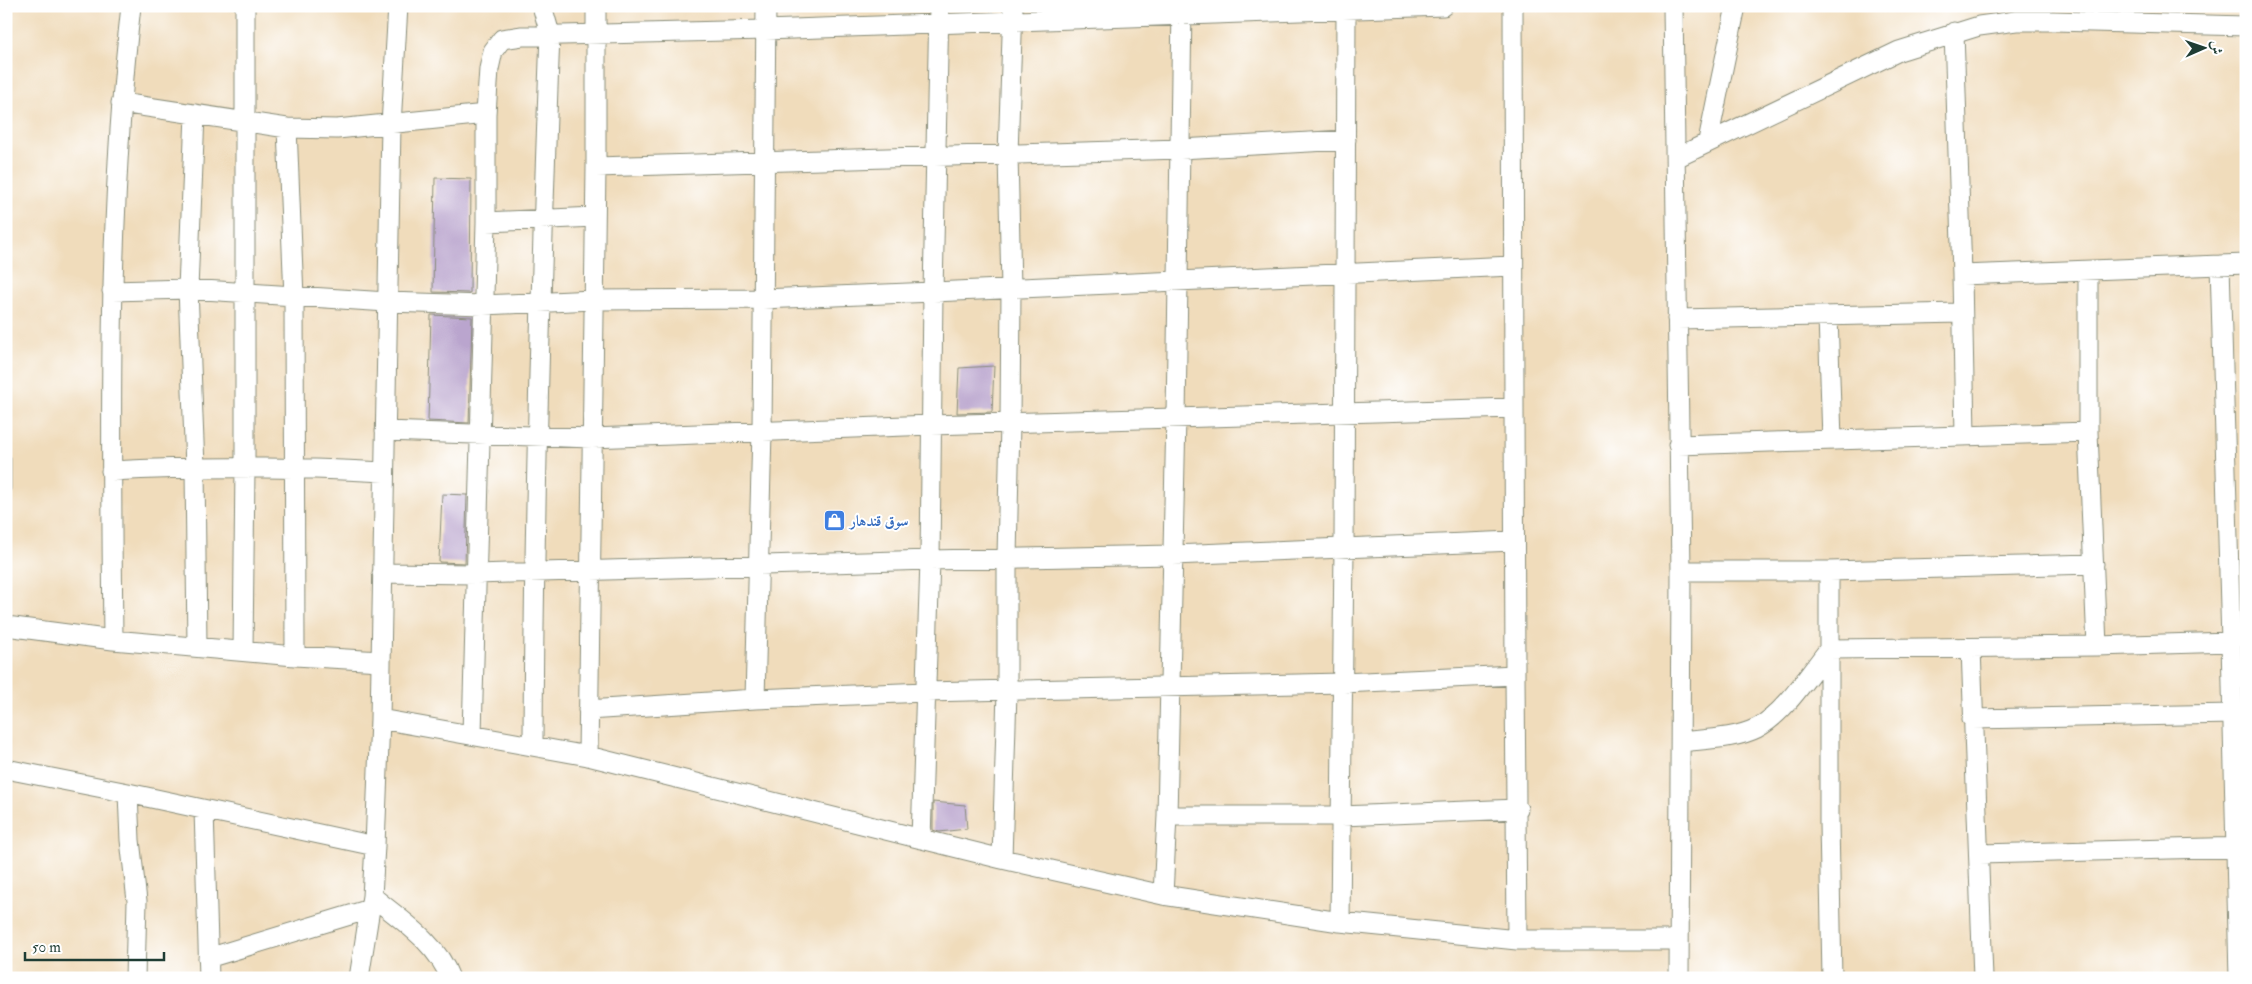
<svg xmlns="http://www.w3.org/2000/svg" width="2252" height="984" viewBox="0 0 2252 984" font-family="'IM FELL Double Pica',Amiri,serif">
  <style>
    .building { fill: #baa5ce }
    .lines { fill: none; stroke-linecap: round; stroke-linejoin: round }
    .lane-casing { stroke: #888c78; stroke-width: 11 }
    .street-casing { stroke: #888c78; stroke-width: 21 }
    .lane { stroke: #fff; stroke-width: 9 }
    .street { stroke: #fff; stroke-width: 19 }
    .labels { text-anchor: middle; stroke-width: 4; stroke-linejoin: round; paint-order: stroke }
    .shop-label { font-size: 15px; font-weight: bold; fill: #366cbe; stroke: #fff; text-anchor: start }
  </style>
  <rect width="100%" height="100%" fill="#fff"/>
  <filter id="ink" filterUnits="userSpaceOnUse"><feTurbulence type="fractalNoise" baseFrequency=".02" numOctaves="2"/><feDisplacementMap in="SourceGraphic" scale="10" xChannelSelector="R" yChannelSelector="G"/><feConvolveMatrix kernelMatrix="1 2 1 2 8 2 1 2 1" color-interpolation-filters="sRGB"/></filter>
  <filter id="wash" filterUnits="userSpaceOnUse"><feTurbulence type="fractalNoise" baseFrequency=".0096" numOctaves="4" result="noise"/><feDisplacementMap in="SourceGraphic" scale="20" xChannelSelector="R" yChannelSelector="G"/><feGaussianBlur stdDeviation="1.12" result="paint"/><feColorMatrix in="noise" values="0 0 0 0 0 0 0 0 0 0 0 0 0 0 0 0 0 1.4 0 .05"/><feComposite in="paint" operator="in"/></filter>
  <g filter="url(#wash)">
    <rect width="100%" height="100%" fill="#f0dcbb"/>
    <g id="blocks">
      <path class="building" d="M435 178 471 179 470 293 433 292Z
        M431 315 472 317 469 423 428 421Z
        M994 366 992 412 957 413 959 368Z
        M442 494 467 495 465 563 439 562Z
        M933 802 965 805 967 829 939 832 933 830Z"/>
    </g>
  </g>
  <g filter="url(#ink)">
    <use href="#blocks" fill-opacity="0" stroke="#888c78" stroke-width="1"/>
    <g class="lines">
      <defs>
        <path id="lane" d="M6 459V488"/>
        <path id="street" d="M939 6 933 292 1512 266
          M1182 6 1176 417 1167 816H1341L1518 809
          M1513 6 1514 408
          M1673 6 1681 571 1679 978
          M1954 32 1962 275
          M121 103 287 128 337 129 486 114 489 69 493 51 502 39 522 36 765 30 1443 6
          M195 114 188 289 195 467 197 647
          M287 128 294 297 295 656
          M1708 141 1736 6
          M1676 158 1899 51 1979 26 2016 21H2054L2246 26
          M596 167 1180 149 1346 140
          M486 222 595 217
          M2220 265 2231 642
          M112 291 188 289 387 302 483 305 593 300 762 299 933 292 930 560 921 839
          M1828 316 1832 440
          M1677 319 1961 313
          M385 431 592 438 931 425 1514 408 1515 675
          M1965 436 1962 275 2246 264
          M1678 445 2088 432
          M111 471C203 466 293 467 384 472
          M1681 571H1829V823L1832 978
          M1829 571 2094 564
          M382 573 476 574 930 560 1173 555 1514 541
          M6 626 113 640C111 428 107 217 131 6
          M113 640 295 656 381 661
          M2097 646 2231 642 2239 978
          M1971 648 1983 978
          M1829 649 2097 646 2088 432V271
          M243 651 245 467V6
          M755 699 925 692 1343 683 1515 675 1517 940H1679
          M588 710 755 699 762 431 766 6
          M380 719 588 756 1002 859 1163 895 1340 922 1517 940
          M1972 719 2234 714
          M472 734 486 222V114
          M1681 742C1705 739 1735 739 1757 728 1785 713 1809 674 1829 649
          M533 745C534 508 541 271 550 34L542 6
          M588 756 596 167V6
          M6 769 128 793 130 840 137 901 135 978
          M128 793 375 846
          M204 810 209 978
          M1979 854 2246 847
          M1002 859 1007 691V557L1010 423 1011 289 1008 154 1013 6
          M1163 895 1167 816
          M372 896C399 919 437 942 450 978
          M1340 922 1344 547 1346 6
          M208 958 370 909
          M359 978 372 896 375 846 380 719 391 125 398 6"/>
      </defs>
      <use href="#lane" class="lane-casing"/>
      <use href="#street" class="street-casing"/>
      <use href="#lane" class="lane"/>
      <use href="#street" class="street"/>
    </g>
  </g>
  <defs>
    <symbol id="shop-square" viewBox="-11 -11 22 22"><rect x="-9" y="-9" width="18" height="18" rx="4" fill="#3f7fe0" stroke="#fff"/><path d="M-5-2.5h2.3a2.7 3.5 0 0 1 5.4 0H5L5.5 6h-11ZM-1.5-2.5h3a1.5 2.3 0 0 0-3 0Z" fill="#fff"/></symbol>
  </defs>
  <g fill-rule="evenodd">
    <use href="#shop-square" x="822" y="508" width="25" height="25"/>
  </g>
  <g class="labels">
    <g class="shop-label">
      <text x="850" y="526">سوق قندهار</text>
    </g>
  </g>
  <rect width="2252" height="984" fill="none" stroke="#fff" stroke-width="25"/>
  <g transform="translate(2204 48) rotate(88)" stroke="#ffffff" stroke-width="4" paint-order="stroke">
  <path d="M0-4L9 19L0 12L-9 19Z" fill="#1f3d34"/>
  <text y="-8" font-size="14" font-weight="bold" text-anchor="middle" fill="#1f3d34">ش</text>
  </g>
  <path d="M25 952v8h139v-8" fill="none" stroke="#1f3d34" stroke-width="2.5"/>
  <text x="32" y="952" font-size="15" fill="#1f3d34" stroke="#ffffff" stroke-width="4" paint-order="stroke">50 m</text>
</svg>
